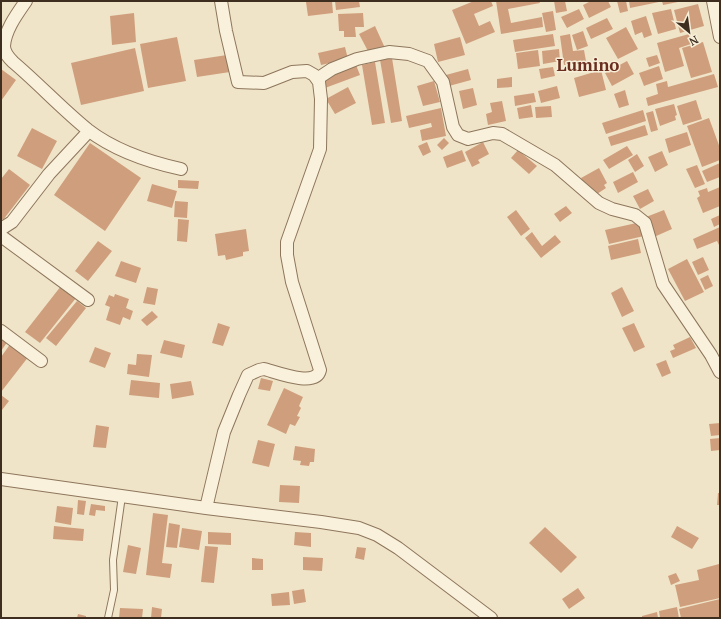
<svg xmlns="http://www.w3.org/2000/svg" width="721" height="619" viewBox="0 0 721 619" font-family="'PT Serif',serif">
  <style>
    .building { fill: #cf9f7d }
    .lines { fill: none; stroke-linecap: round; stroke-linejoin: round }
    .lane-casing { stroke: #8d765c; stroke-width: 8 }
    .street-casing { stroke: #8d765c; stroke-width: 14 }
    .lane { stroke: #faf1dc; stroke-width: 6 }
    .street { stroke: #faf1dc; stroke-width: 12 }
    .labels { text-anchor: middle; stroke-width: 3; stroke-linejoin: round; paint-order: stroke }
    .district-label { font-size: 17px; font-weight: bold; fill: #6b2e1e; stroke: #f7eed8 }
  </style>
  <rect width="100%" height="100%" fill="#f0e4c8"/>
  <path class="building" d="M319 1H332L333 13 308 16 306 2Z
    M335 1H359L360 7 336 10Z
    M474 1H491L493 6 474 14 479 26 490 21 495 32 466 44 452 10Z
    M496 1H539L540 3 508 9 511 23 542 17 543 27 501 34Z
    M554 1H565L567 11 556 13Z
    M591 1H608L611 7 589 18 583 5Z
    M617 1H626L628 11 620 13Z
    M629 1H658L659 2 630 8Z
    M662 1H678V2L663 5Z
    M698 4 704 26 680 33 674 10Z
    M579 9 584 19 567 28 561 17Z
    M671 9 676 29 658 34 652 13Z
    M553 11 556 30 546 32 542 13Z
    M134 13 136 42 112 45 110 16Z
    M363 13 364 27H355L356 37H344V31H339L338 14Z
    M646 16 652 35 644 38 642 32 635 35 631 21Z
    M607 18 613 29 591 39 586 28Z
    M375 26 385 48 370 55 359 34Z
    M626 27 638 49 618 59 606 38Z
    M583 31 588 46 577 50 572 35Z
    M553 34 555 46 515 52 513 40Z
    M570 34 573 51 584 50 586 61 564 65 560 36Z
    M689 34 691 44 679 48 684 66 665 72 657 43Z
    M177 37 186 81 148 88 140 44Z
    M460 37 465 55 438 62 434 44Z
    M703 42 712 72 691 78 682 48Z
    M345 47 348 59 321 65 318 53Z
    M135 48 144 91 81 105 71 63Z
    M559 49 560 61 543 64 542 51Z
    M538 50 540 66 518 69 516 53Z
    M227 55 230 72 197 77 194 60Z
    M657 55 660 63 649 67 646 58Z
    M392 58 402 121 391 123 380 60Z
    M627 61 634 74 612 86 605 73Z
    M375 62 385 123 372 125 362 65Z
    M356 65 360 75 325 88 322 77Z
    M659 66 663 79 644 86 639 73Z
    M553 67 555 76 541 79 539 69Z
    M1 69 16 80 1 101Z
    M468 69 471 80 449 86 446 75Z
    M601 70 606 90 579 97 574 78Z
    M714 74 718 87 648 106 646 98 658 94 656 84 667 81 668 87Z
    M512 77V87L497 88V79Z
    M434 81 440 102 423 106 417 86Z
    M557 86 560 98 541 103 538 91Z
    M348 87 356 103 335 114 326 99Z
    M473 88 477 105 463 109 459 91Z
    M625 90 629 105 619 108 614 94Z
    M534 93 536 102 515 106 514 96Z
    M696 100 702 119 683 125 677 106Z
    M502 101 506 121 488 125 486 114 492 112 490 103Z
    M674 104 677 115 675 116 676 120 660 126 655 109Z
    M531 105 533 117 519 119 517 108Z
    M551 106 552 117 536 118 535 107Z
    M441 108 446 136 422 141 420 130 432 127 431 123 409 128 406 116Z
    M643 110 646 121 606 134 602 123Z
    M653 111 658 130 651 132 646 113Z
    M709 118 720 148V160L702 167 687 126Z
    M645 125 648 135 611 146 608 137Z
    M32 128 57 141 42 169 17 156Z
    M687 132 691 145 669 153 665 139Z
    M444 138 449 143 442 150 437 145Z
    M427 142 431 152 423 156 418 146Z
    M483 142 489 154 478 160 480 163 472 167 465 152Z
    M90 143 141 178 105 231 54 195Z
    M627 146 633 155 609 169 603 160Z
    M462 150 466 161 447 168 443 157Z
    M518 150 537 166 529 174 511 158Z
    M662 151 668 165 655 172 648 157Z
    M637 154 644 166 635 172 628 160Z
    M720 163V177L707 182 702 171Z
    M697 165 705 184 695 188 686 169Z
    M599 168 607 183 604 185 606 188 597 194 594 190 590 193 581 178Z
    M9 169 30 185 3 220 1 218V179Z
    M633 172 638 182 618 193 613 182Z
    M178 180 199 181 198 189 178 188Z
    M152 184 177 191 172 208 147 201Z
    M720 187V206L703 213 697 198 700 196 698 191 707 188 708 192Z
    M648 189 654 201 640 209 633 196Z
    M175 201 188 202 187 218 174 217Z
    M566 206 572 213 560 222 554 214Z
    M516 210 530 229 521 236 507 217Z
    M664 210 672 229 654 237 646 217Z
    M720 215V224L714 227 711 219Z
    M178 219 189 220 187 242 177 241Z
    M641 222 644 236 609 244 605 230Z
    M720 227V247L717 241 697 249 693 239Z
    M246 229 249 251 243 252V256L226 260 225 255 218 256 215 234Z
    M532 232 542 246 555 235 561 242 541 258 525 238Z
    M638 239 641 253 611 260 608 246Z
    M98 241 112 251 88 281 75 271Z
    M703 257 709 270 698 275 692 262Z
    M687 259 704 292 685 301 668 269Z
    M121 261 141 268 136 283 115 276Z
    M708 275 713 286 705 290 700 279Z
    M61 286 76 298 40 343 25 332Z
    M147 287 158 289 155 305 143 303Z
    M622 287 634 311 622 317 611 293Z
    M115 294 129 299 126 308 133 311 130 320 123 317 120 325 106 320 110 307 105 305 109 295 114 297Z
    M77 301 86 308 56 346 46 338Z
    M152 311 158 317 147 326 141 320Z
    M218 323 230 327 223 346 212 343Z
    M634 323 645 347 634 352 622 328Z
    M1 336 8 341 1 351Z
    M690 337 696 348 673 358 670 351 675 349 673 345Z
    M164 340 185 345 182 358 160 353Z
    M11 343 29 356 1 392V357Z
    M95 347 111 353 105 368 89 362Z
    M137 354 152 355 149 377 127 374 128 364 136 365Z
    M666 360 671 373 662 377 656 364Z
    M261 378 273 381 270 391 258 389Z
    M131 380 160 383 159 398 129 395Z
    M191 381 194 395 172 399 170 384Z
    M284 388 303 397 299 406 301 408 297 416 300 417 295 426 290 424 286 434 267 425Z
    M1 395 9 401 2 410 1 409Z
    M720 423V435L711 436 709 424Z
    M96 425 109 427 106 448 93 447Z
    M720 438V450L711 451 710 439Z
    M258 440 275 444 269 467 252 463Z
    M295 446 315 449 314 462H310L309 466 300 465 301 461 293 460Z
    M280 485 300 486 299 503 279 502Z
    M718 493H720V505H717Z
    M78 500 86 501 84 515 77 514Z
    M91 504 105 506V511L96 510 95 516 89 515Z
    M57 506 73 508 71 525 55 522Z
    M153 513 168 515 162 563 172 564 170 578 146 575Z
    M169 523 180 525 177 548 166 547Z
    M54 526 84 529 83 541 53 539Z
    M677 526 699 538 692 549 671 537Z
    M545 527 577 557 561 573 529 543Z
    M182 528 202 531 199 550 179 547Z
    M208 532 231 533V545L208 544Z
    M295 532 311 533V547L294 545Z
    M128 545 141 548 136 574 123 572Z
    M205 546 218 547 214 583 201 582Z
    M357 547 366 548 364 560 355 558Z
    M303 557 323 558 322 571 303 570Z
    M252 558 263 559V570H252Z
    M719 564 720 598 680 607 675 585 699 580 697 570Z
    M676 573 680 581 671 585 668 576Z
    M578 588 585 598 569 609 562 599Z
    M304 589 306 602 294 604 292 591Z
    M289 592 290 605 272 606 271 594Z
    M720 599V618H681L679 609Z
    M152 607 162 609 161 618H151Z
    M677 607 679 618H660L659 611Z
    M120 608 143 609 142 618H119Z
    M657 612 658 618H642V616Z
    M78 614 86 616V618H77Z"/>
  <g class="lines">
    <defs>
      <path id="lane" d="M108 618 114 590 113 560 122 496"/>
      <path id="street" d="M26 1C17 14 5 30 4 46 4 53 9 58 13 62 39 84 62 109 88 130 114 150 149 162 181 169
        M713 1 720 37
        M317 79 332 69 357 59 389 52 409 54 428 61 443 82 453 127 458 135 468 139 493 133 502 134 555 165 599 203 612 209 635 215 645 223 663 284 711 355 720 372
        M1 229 12 222 49 174 89 131
        M1 236 88 300
        M1 331 41 361
        M1 479 206 508 321 522 359 528 377 535 398 548 491 618
        M206 508 224 432 239 395 248 375 259 370 264 369C276 372 316 388 320 370L292 282 287 255V242L320 149 321 99 319 82 314 75 307 71 292 72 264 83 238 82 226 31 221 1"/>
    </defs>
    <use href="#lane" class="lane-casing"/>
    <use href="#street" class="street-casing"/>
    <use href="#lane" class="lane"/>
    <use href="#street" class="street"/>
  </g>
  <g class="labels">
    <g class="district-label">
      <text x="588" y="71">Lumino</text>
    </g>
  </g>
  <rect width="721" height="619" fill="none" stroke="#3d2e20" stroke-width="4"/>
  <g transform="translate(689 32) rotate(151)" stroke="#f7eed8" stroke-width="3" paint-order="stroke">
  <path d="M0-3L7 15L0 10L-7 15Z" fill="#3d2e20"/>
  <text y="-6" font-size="11" font-weight="bold" text-anchor="middle" fill="#3d2e20">N</text>
  </g>
</svg>
